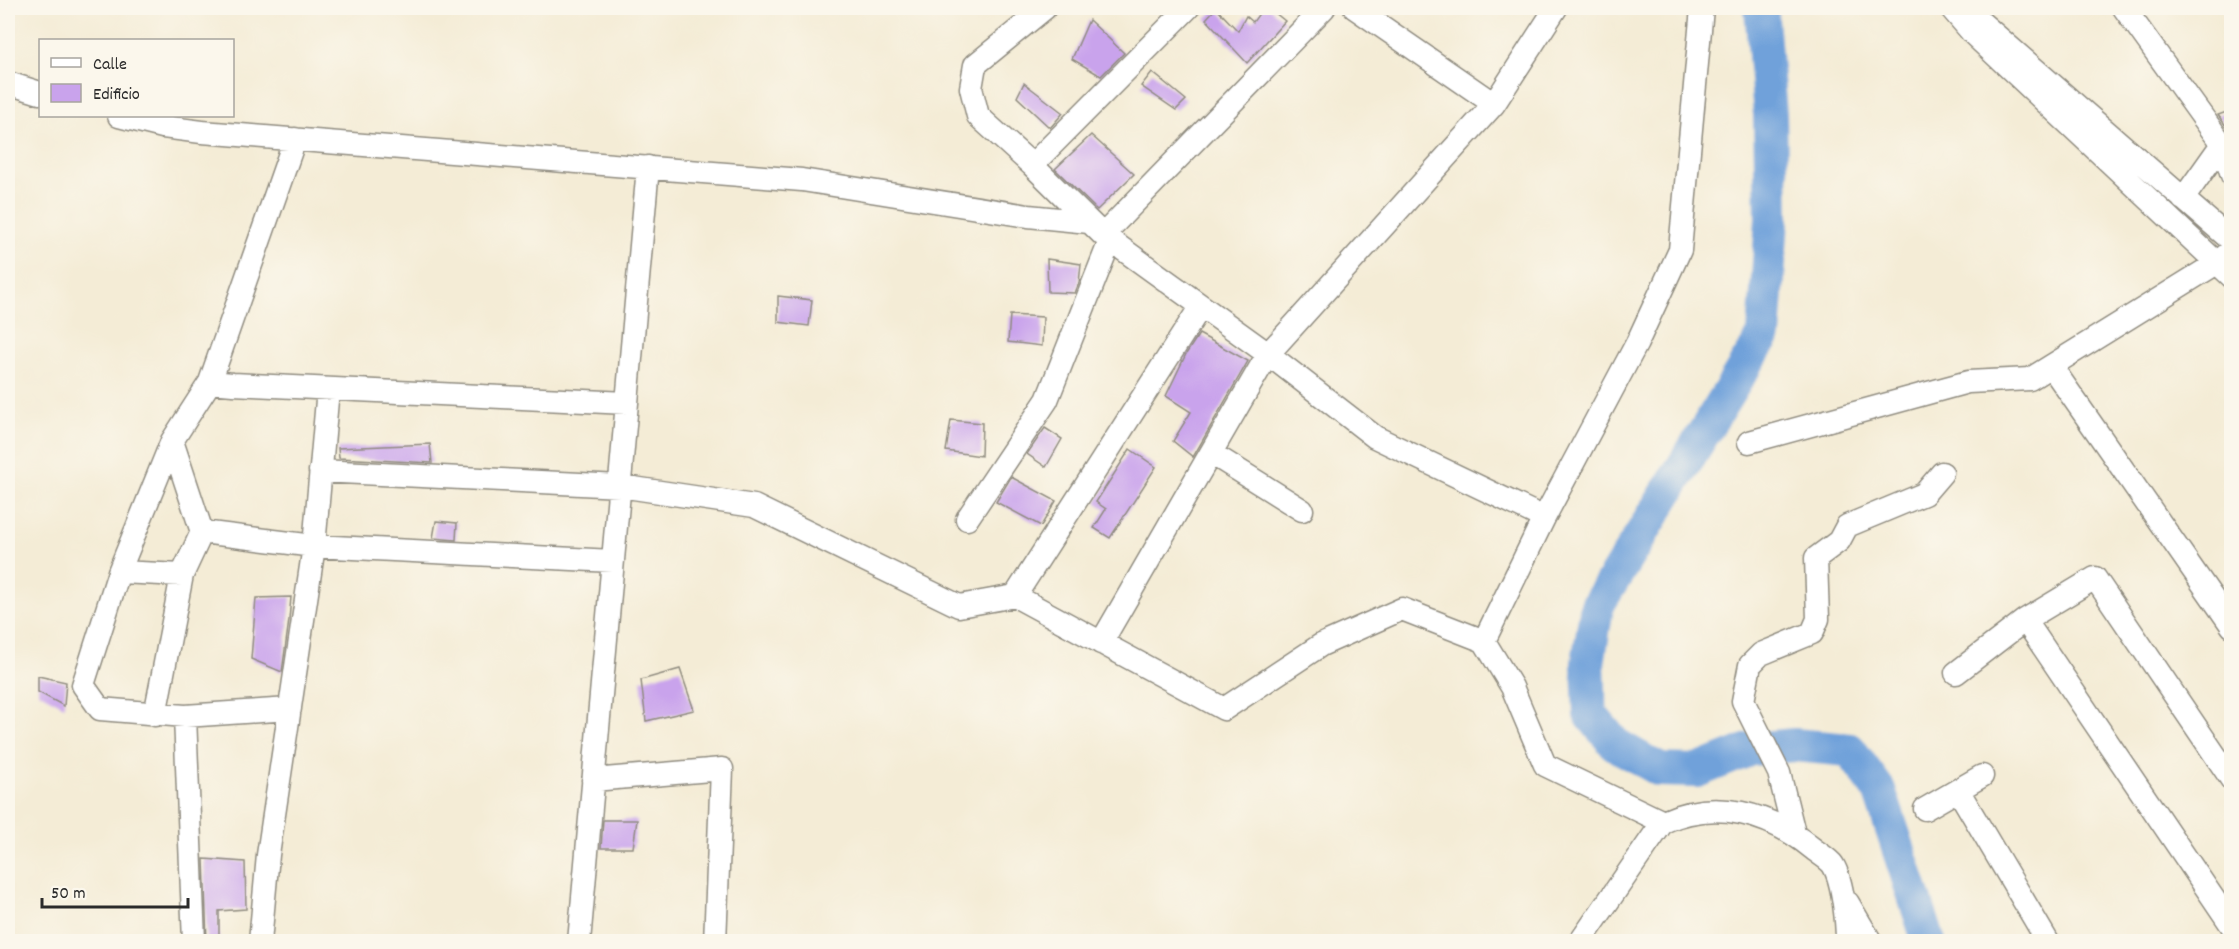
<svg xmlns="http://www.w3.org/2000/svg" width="2239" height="949" viewBox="0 0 2239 949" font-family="Dekko,sans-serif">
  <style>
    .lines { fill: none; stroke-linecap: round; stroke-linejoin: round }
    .river { stroke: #6fa1da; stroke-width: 34 }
    .building { fill: #c9a3ec }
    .minor-casing { stroke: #908c80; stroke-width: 25 }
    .minor { stroke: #fff; stroke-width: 22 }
  </style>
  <rect width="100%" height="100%" fill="#fbf7ec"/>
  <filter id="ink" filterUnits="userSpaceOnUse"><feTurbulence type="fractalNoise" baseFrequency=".0167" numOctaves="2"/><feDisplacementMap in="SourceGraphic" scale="12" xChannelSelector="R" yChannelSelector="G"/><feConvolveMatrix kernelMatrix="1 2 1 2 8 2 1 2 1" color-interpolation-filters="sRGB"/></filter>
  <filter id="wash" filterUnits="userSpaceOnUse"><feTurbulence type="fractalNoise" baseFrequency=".008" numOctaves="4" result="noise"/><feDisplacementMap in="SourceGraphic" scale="24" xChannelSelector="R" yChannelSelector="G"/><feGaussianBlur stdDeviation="1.35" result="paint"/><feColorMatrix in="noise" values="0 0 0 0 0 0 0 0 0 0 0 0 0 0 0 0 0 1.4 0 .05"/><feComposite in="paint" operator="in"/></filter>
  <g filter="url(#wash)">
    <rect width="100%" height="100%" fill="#f4ecd6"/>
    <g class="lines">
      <path class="river" d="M1761 8 1770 114 1772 219 1764 335 1597 606 1588 663 1590 714 1615 744 1660 770 1697 771 1751 749 1794 745 1850 750 1879 790 1929 942"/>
    </g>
    <g id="blocks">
      <path class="building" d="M1216 8 1238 31 1246 16 1253 22 1263 8H1269L1285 21 1247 63 1206 19Z
        M1089 20 1124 53 1101 76 1072 59Z
        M1152 72 1186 100 1176 110 1141 86Z
        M1024 83 1063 113 1050 128 1017 97Z
        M2232 110V134L2218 115Z
        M1091 135 1134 174 1097 210 1055 169Z
        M1047 259 1081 264 1079 283 1075 293 1048 292Z
        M778 296 812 300 809 326 778 322Z
        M1010 315 1043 317 1042 346 1008 342Z
        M1199 334 1248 361 1193 457 1173 441 1191 412 1166 396 1186 354Z
        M951 420 982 423 981 456 946 451Z
        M1045 428 1062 439 1046 467 1027 454Z
        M430 444 432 463 339 458 338 448Z
        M1130 449 1156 467 1110 538 1094 528 1106 509 1096 502Z
        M1011 477 1056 501 1041 526 996 502Z
        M436 521 457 523 456 540 433 538Z
        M291 597 289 620 282 672 251 659 256 598Z
        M680 669 694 710 646 721 641 680Z
        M38 676 66 682 64 706 38 692Z
        M603 820H637L633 848H601Z
        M204 859 245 862 246 909 219 911V942H207Z"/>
    </g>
  </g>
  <g filter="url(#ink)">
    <use href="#blocks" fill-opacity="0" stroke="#908c80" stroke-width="1.5"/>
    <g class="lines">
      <defs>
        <path id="minor" d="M1045 8 975 65 971 88 978 116 1032 165 1103 235 1268 354 1375 437 1544 518
          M1355 8 1494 104
          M1951 8 1974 35 2232 277
          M2124 8 2222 144 2232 175
          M1975 17 2232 241
          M8 83 40 93
          M119 116 163 127 202 132 802 180 1028 216 1089 222
          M1032 165 1188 8
          M2183 199 2222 144
          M1103 235 1324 8
          M1201 306 1015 596 1224 709 1321 645 1402 609 1484 641
          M2051 366 2232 626
          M210 382 295 139
          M172 441 202 532
          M1749 442 1968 382 2030 379 2217 263 2232 250
          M1211 453 1302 510
          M320 471 620 486 754 506 959 606 1015 596
          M967 519 1047 400 1110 241
          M119 572 182 575
          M2025 620 2232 926
          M1101 643 1268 354 1494 104 1556 8
          M1956 673 2025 620 2095 578 2232 780
          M290 709 185 716 100 709 83 685 119 572 172 441 210 382 233 384 627 403
          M155 715 182 575 202 532 314 546 613 561
          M185 716 194 942
          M593 780 722 769 715 942
          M1958 790 2048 942
          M1925 809 1982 776
          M1663 822 1545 765 1512 687 1484 641 1544 518 1637 343 1680 250 1702 8
          M1794 833 1779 773 1743 701 1750 665 1761 654 1812 633 1818 619 1816 558 1839 541 1847 526 1924 494 1942 473
          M1848 903 1871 942
          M260 942 268 855 314 546 328 389
          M579 942 648 167
          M1580 942 1663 822C1715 798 1769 813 1812 848 1818 853 1829 859 1833 865 1843 881 1847 923 1847 942"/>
      </defs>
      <use href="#minor" class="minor-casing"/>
      <use href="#minor" class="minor"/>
    </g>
  </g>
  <rect width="2239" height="949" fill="none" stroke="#fbf7ec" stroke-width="30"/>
  <rect x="39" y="39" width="195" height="78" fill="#fbf7ec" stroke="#a8a59f" stroke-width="1.5"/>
  <rect x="51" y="58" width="30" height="9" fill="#ffffff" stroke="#a8a59f" stroke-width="1.5"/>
  <text x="93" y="69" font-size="18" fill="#2b2b2b">Calle</text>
  <rect x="51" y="84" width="30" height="18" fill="#c9a3ec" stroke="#a8a59f" stroke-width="1.5"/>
  <text x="93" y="99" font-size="18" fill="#2b2b2b">Edificio</text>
  <path d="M42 898v9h146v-9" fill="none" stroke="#2b2b2b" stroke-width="3"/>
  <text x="51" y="898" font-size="18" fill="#2b2b2b" stroke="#fbf7ec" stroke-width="4.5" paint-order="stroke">50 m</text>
</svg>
